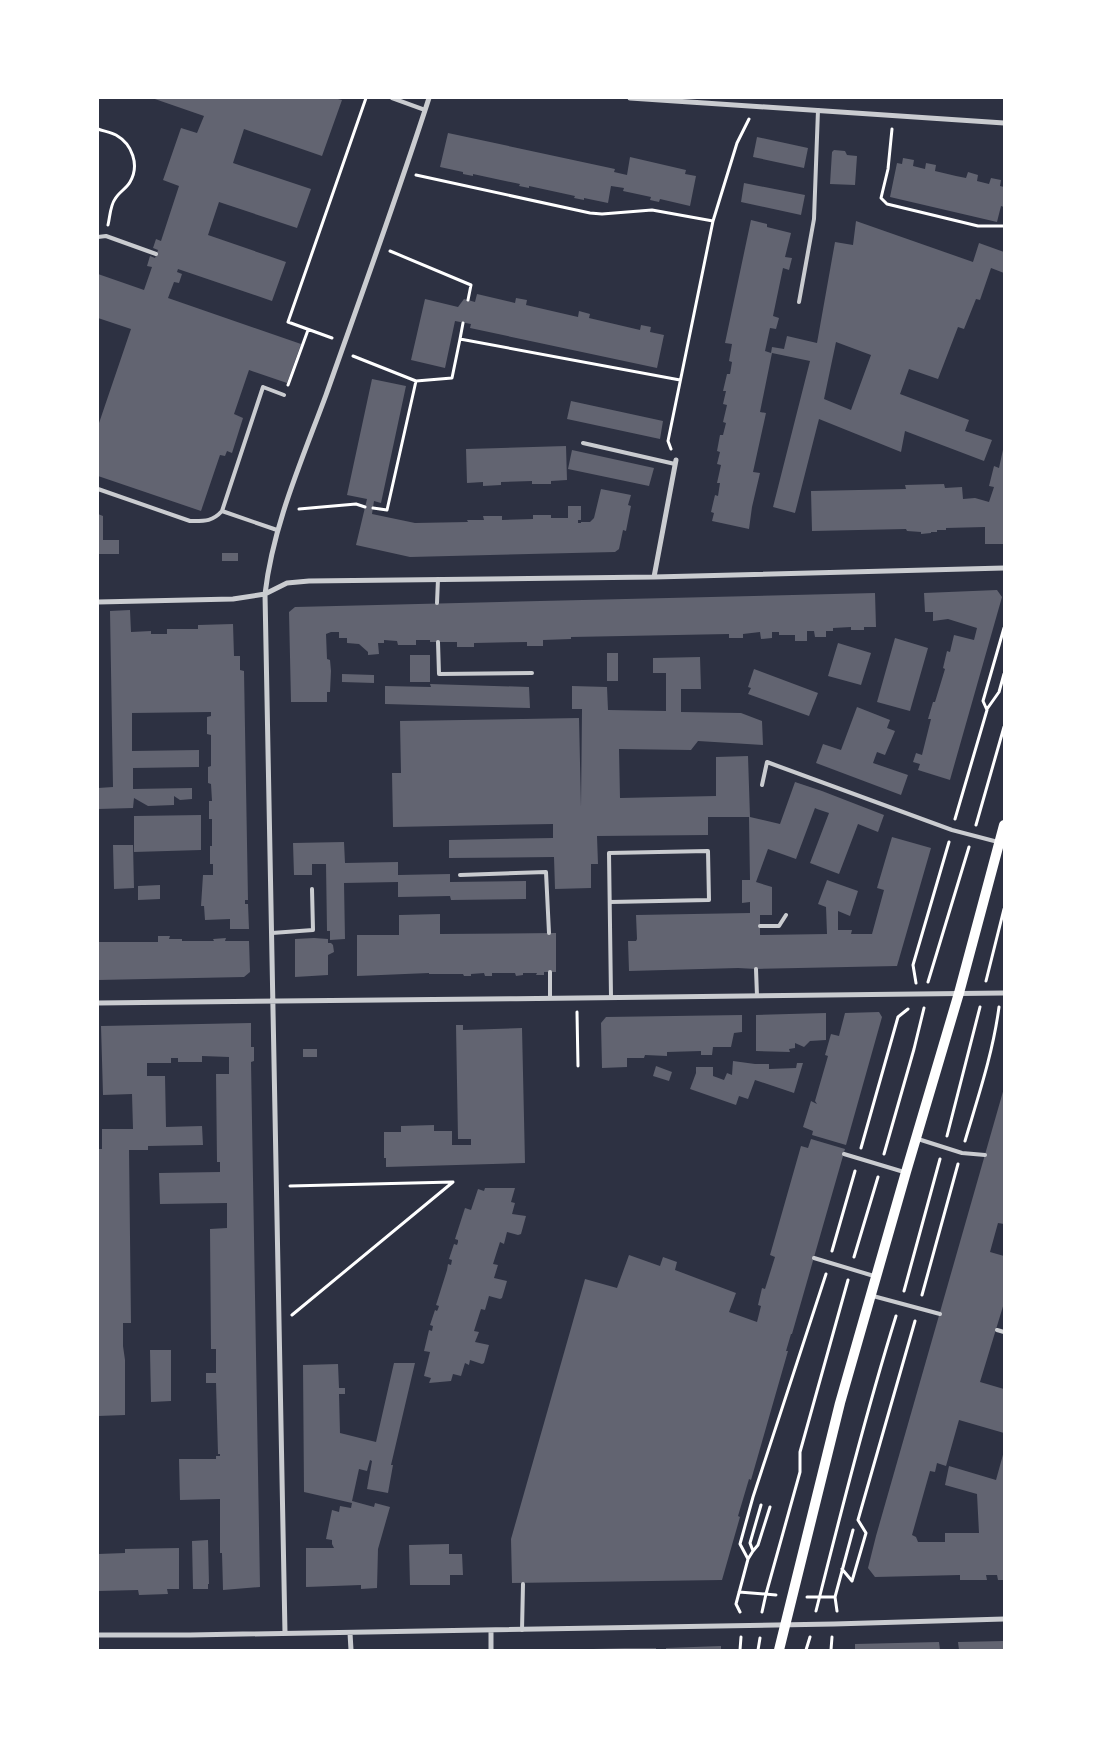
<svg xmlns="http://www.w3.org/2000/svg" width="1102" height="1748" viewBox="0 0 1102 1748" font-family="Jost,sans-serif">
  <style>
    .building { fill: #626471; fill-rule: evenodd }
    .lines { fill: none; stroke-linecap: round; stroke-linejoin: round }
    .path { stroke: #fff; stroke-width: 3 }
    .service { stroke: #caccd0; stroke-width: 4 }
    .minor { stroke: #caccd0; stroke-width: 5 }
    .secondary { stroke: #fff; stroke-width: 10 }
  </style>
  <rect width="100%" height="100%" fill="#2d3142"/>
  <path class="building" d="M152 98H334L342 100 322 156 244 129 233 163 311 189 297 228 219 202 208 235 286 262 272 301 178 269 177 272 182 274 179 283 174 282 168 298 301 344 287 383 249 370 234 414 243 418 232 453 227 451 225 456 220 455 201 511 98 476V426L131 329 98 318V274L144 290 152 267 147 266 150 256 155 258 158 250 153 248 156 239 161 241 179 186 163 180 181 128 197 133 204 116Z
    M448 133 615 169 614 172 627 175 630 157 686 170 685 174 696 176 690 206 660 199 659 202 650 200 651 197 623 191 624 188 611 186 608 203 584 198V200L574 198 575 196 529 186V188L519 186 520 184 496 179 473 174V176L463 174V172L440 167Z
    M757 137 808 148 804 168 753 157Z
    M834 150 845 151 847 155 857 156 855 185 830 184 832 152Z
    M903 158 914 160 913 166 925 169 926 163 936 165 935 171 956 176 966 178 968 172 978 175 977 181 989 184 991 178 1001 180 1000 186 1004 187V207L1001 206 997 222 890 197 897 163 902 164Z
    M744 183 805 195 801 215 741 202Z
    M751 220 767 224V227L791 233 785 257 792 258 789 270 783 268 773 316 779 318 776 329 770 328 765 351 771 353 772 347 784 349 787 336 817 343 835 242 853 245 856 221 973 262 979 243 1004 252V273L991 268 980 300 976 299 964 329 958 327 938 379 909 369 900 394 969 420 965 431 992 440 984 461 905 431 901 452 819 419 795 513 773 507 810 361 772 353 760 412 766 413 753 472 760 473 752 507 749 529 712 521 714 513 711 512 715 495 718 496 720 483H717L721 465 717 464 720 452 717 451 720 435H723L726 423 723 422 727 405 723 404 726 391H723L727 374H730L732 362 729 361 732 344 725 343ZM836 342 871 355 851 410 824 399Z
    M477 294 515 303 516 298 527 300 526 305 578 317 579 311 590 314 589 318 640 330 641 325 651 327 650 332 664 335 657 368 470 328 471 324 455 321 445 368 411 360 425 299 458 307 464 299 475 302Z
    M372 379 406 386 381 503 374 501 372 514 415 523 468 522 467 520H484L483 516H502V520L533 519V515H551V518H568V506H581V520H578V523H581V522H590L594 518 601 489 631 495 628 505 631 506 626 531 623 530 619 549 615 552 410 557 356 545 367 499 347 495Z
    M571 401 663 421 660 439 567 419Z
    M1004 445V544H985V527L946 528V530H937V532H931V533L921 534V532L907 531 906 529 812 531 811 491 906 489 905 485 944 484 945 488 962 487 963 499 975 498 989 502 994 487 989 486 994 466 999 468Z
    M566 446 567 480 551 481V484H532V481L501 482V485L483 486V482L467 483 466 449Z
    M572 450 654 468 649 486 568 469Z
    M98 514 103 516V540H119V554H98Z
    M222 553H238V561H222Z
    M997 590 1002 597 950 780 918 770 920 764 913 762 916 753 922 755 931 719H928L933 702H935L945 669 943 668 947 651 950 652 954 635 974 640 977 628 948 619 933 621V612H925L924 593Z
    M875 593 876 627H864V630H851V627L833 628V631H826V637H815L814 631H807V641H795V635H779V632H772V638L761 639 760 632 743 634V638H729V634L571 637V639L543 640V646H527V642L474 643V647H457V642H430V640H416V645H398L397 641 384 640V643H378L379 654 368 655V652L359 644 347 643V638H339V632H331L326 634 327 659 330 660 331 671 330 692H327V702H291L289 612 295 607Z
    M130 610 131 632 151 631V634H167V629H198V625L233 624 234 656H240V670L244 671 248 900H245V904H248L249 929H230V919L205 920 204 906H201L203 875H213V864H210V846H212V819H209V801H212L211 784 208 783V767L211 766V735L207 734V717L211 716V712L132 713V751L199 750V767L133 768V789L192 788V799L180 800 174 796V805L148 806 134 798 133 808 98 809V788L113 787 110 611Z
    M895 638 928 648 910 711 877 702Z
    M838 643 871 653 861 685 828 676Z
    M607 653H618V681H607Z
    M410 655H430V682H410Z
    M700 657 701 689H681V712L741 713 762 721 763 745 698 741 691 750 619 749 620 798 716 796V757L748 756 750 817 780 824 795 782 822 791 884 815 878 832 858 824 839 874 810 863 829 813 817 809 815 808 796 859 768 849 756 882 772 887V915H760V935L827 934 826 907 818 904 827 880 858 891 850 916 838 911V930H852L851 934H872L884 890 877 888 892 837 931 848 897 966 756 969 738 968 629 971 628 941H636L637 939 636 915 750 913V902L742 903V880H750L749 817H708V835L597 836 598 864H591V888L555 889 554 857 449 858V840L553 838V824L393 827 392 773H401L400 721 579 718 581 807 582 709H572V686L607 687 608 710 666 711V673H653V658Z
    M754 669 818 693 809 716 748 694 751 688 748 687Z
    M342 674 374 675V683L342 682Z
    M430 684 529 687 530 708 385 704V686L431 687Z
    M857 707 890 720 887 728 895 731 885 755 877 752 873 763 908 775 901 795 816 763 823 744 841 750Z
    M201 815V850L134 852V816Z
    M344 842 345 863 398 862V875L450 874V882L526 881V899L451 900 450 896 398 897V882L344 883 345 939 330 940V931H327L326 864H312V875H294L293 843Z
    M113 845H133L134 888 114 889Z
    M160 885V899L138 900V886Z
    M440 914V934L556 933V972H544V975H536L537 973H523V975L516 976 515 973H492V976H485L484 973 471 974V976H464L463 974H429V973L357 976V935H399V915Z
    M158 936H170L169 939H182V941H214L213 939 226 938 225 941H249L250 972 244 977 98 980V942H158Z
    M314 938 328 939V943H331L333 945 334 952 328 955V975L295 977V939Z
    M879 1012 882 1017 846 1145 812 1135 813 1131 803 1127 811 1101 817 1104 815 1101 828 1056 825 1055 831 1034 839 1036 845 1013Z
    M826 1013V1040L810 1041 804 1047 795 1043V1048L789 1049 790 1052 756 1051V1015Z
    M742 1015V1032L734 1033 731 1047H713L712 1055H701V1051L667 1052V1056L645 1055 644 1058H627V1067L602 1068 601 1023 606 1017Z
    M251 1023V1047H254V1061L251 1062 260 1587 223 1590 222 1553H220V1499L180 1500 179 1459H216V1456H220V1454H218L216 1383H206V1373H216V1349H211L210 1229 227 1228V1203L160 1204 159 1173 220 1172V1162H217L216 1074H229V1057L202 1056V1062H178V1058H171V1063H147V1076H165L166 1127 202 1126 203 1145 148 1146V1150H129L131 1323H123V1346L125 1360V1415L98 1416V1149H102V1129H133L132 1094 103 1095 101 1026Z
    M456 1025H463V1030L522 1028 525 1163 386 1167V1158H384V1132H401V1126L434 1125V1131H452V1145H471V1139H458Z
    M303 1049H317V1057H303Z
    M733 1061 755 1064H769V1069L796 1068 797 1063H803L794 1093 755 1080 748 1099 739 1096 736 1105 690 1089 696 1073V1067H713V1076L724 1080 727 1073 732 1075Z
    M656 1066 672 1072 669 1081 653 1076Z
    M1004 1088V1224L998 1223 990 1252 1004 1256V1303L980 1382 1004 1389V1433L959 1420 946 1466 937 1463 935 1472 930 1471 912 1535 916 1537 918 1542H945V1533H979L977 1494 945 1485 949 1466 996 1480 1004 1451V1580H998L997 1575H986L987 1580H960V1575L875 1577 868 1568 876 1536Z
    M811 1139 845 1149 792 1334H791L786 1351H788L751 1480 749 1479 738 1516 740 1517 722 1580 512 1583 511 1539 585 1279 617 1288 629 1255 660 1266 663 1257 677 1262 675 1270 736 1293 729 1312 757 1322 761 1306 758 1305 762 1288 765 1289 775 1257 770 1255 801 1146 808 1148Z
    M485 1188H515L511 1202 515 1203 512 1214 526 1216 521 1234 518 1235 507 1232 504 1244 500 1242 493 1264 498 1265 494 1278 507 1281 502 1298 500 1299 489 1296 485 1310 481 1309 474 1331 479 1332 475 1342 489 1345 484 1363 482 1364 470 1360 469 1365 465 1363 461 1376 453 1374 451 1381 429 1383 431 1378 424 1376 430 1352 424 1351 429 1330 432 1331 433 1326 430 1325 435 1310 437 1311 438 1309 439 1306 436 1305 447 1270 448 1264 451 1265 452 1260 449 1259 454 1244 457 1245 458 1242V1240L455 1239 465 1208 471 1210 478 1189 484 1191Z
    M150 1350H171V1401L151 1402Z
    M394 1363H415L391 1465H393L388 1493 367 1489 372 1461 370 1460 367 1471 359 1469 352 1501 374 1507 375 1503 390 1507 378 1549 377 1588 361 1589V1585L306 1587V1548H334L332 1544V1540L326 1539 332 1510 339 1512 340 1506 351 1508 352 1503 304 1492 303 1365 338 1364 339 1388H345V1394H339L340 1433 376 1442Z
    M208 1540 209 1584H208V1589H193L192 1541Z
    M449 1544V1554H462L463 1575H450V1585H410L409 1545Z
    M179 1548V1589H167L168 1594 139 1595 138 1590 98 1591V1554L125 1553V1549Z
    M1004 1641V1650H959L958 1642Z
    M939 1642 940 1650H855V1644Z
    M721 1646V1650H666V1648Z
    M624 1648H656V1650H593V1649Z"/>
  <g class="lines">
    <path class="path" d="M98 129C103 131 110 132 116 135 132 144 140 165 130 182 126 189 119 192 115 199 110 206 110 217 108 225
      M892 129 888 169 881 198 887 204 978 226H1004
      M416 175 590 213 602 214 652 210 713 221
      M390 251 471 285 468 300
      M332 338 288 322 366 98
      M460 339 463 323
      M353 356 416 381 452 378 460 339 680 380
      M288 385 308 330
      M671 449 668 441 713 221 737 143 749 119
      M373 508 387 510 416 381
      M299 509 356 504 365 507
      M987 709 999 692 1004 674
      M955 819 987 710 983 701 1004 628
      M976 825 1004 727
      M986 981 1004 909
      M928 982 969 847
      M916 983 913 965 949 842
      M577 1012 578 1066
      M947 1136 980 1007
      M965 1141C978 1097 993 1053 999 1007
      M861 1148 898 1017 908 1009
      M884 1154 914 1049 924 1008
      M290 1186 453 1182 292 1315
      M832 1251 855 1171
      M854 1257 878 1177
      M904 1291 940 1159
      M922 1295 958 1164
      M753 1551 758 1545 770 1507
      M748 1559 753 1551 750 1543 761 1505
      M842 1569 852 1581 866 1533 858 1520 915 1321
      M739 1592 776 1595
      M807 1597H835
      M816 1611C841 1512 866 1413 896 1316
      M837 1611 835 1597 853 1530
      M740 1612 736 1604 748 1559 740 1544 753 1497 826 1274
      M762 1612 766 1594 800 1472V1452L848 1280
      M740 1650 741 1637
      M758 1650 760 1638
      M806 1650 810 1637
      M831 1650 832 1637"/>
    <path class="service" d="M392 98 425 110
      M98 237 106 236 156 254
      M799 302 814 219 818 110
      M583 443 675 464
      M98 489 190 521C204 521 212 522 222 511L277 530
      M222 511 263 387 284 395
      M437 603 438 579
      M438 642 439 674 532 673
      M762 785 767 762 952 830 998 842
      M460 875 546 872 549 933
      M610 902 709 900 708 851 609 853 611 997
      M760 926H779L786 915
      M272 933 313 930 312 889
      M756 969 757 996
      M550 972V998
      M918 1139 962 1153 985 1155
      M844 1154 904 1172
      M814 1258 874 1276
      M873 1296 940 1314
      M997 1330 1004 1332
      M522 1630 523 1584"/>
    <path class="minor" d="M630 98 1004 123
      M654 577 676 460
      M98 602 233 599 265 594 287 583 309 581 654 577 1004 568
      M98 1003C400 998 702 999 1004 993
      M285 1633 265 594C273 525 302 460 326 395 361 296 397 197 429 98
      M350 1633 351 1650
      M98 1635H190L834 1624 1004 1619
      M491 1650V1630"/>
    <path class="secondary" d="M779 1650 840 1403 906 1172 959 993 1004 825"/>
  </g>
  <rect width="1102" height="1748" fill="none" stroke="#ffffff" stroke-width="198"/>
</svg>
